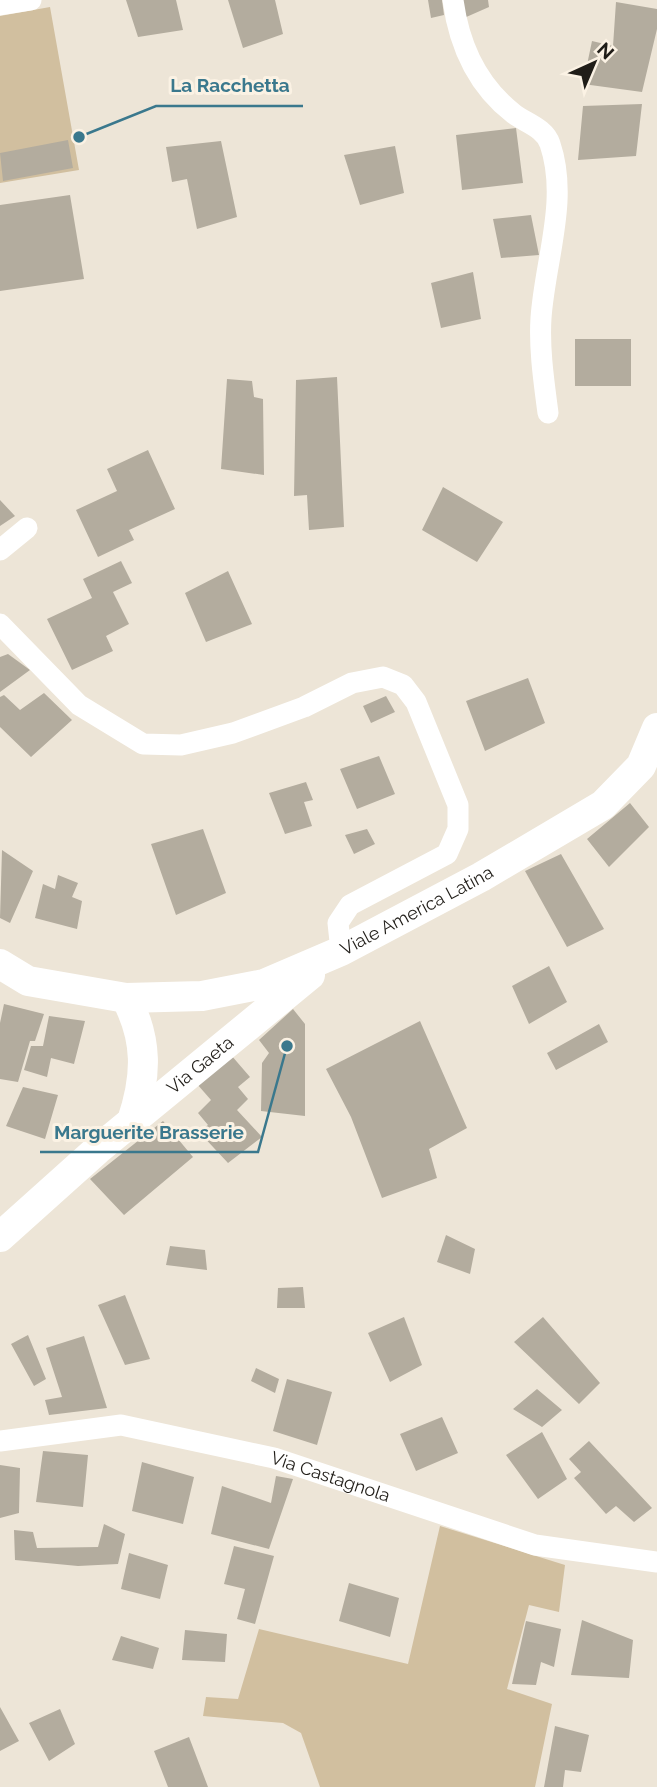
<svg xmlns="http://www.w3.org/2000/svg" width="657" height="1787" viewBox="0 0 657 1787" font-family="Raleway,sans-serif">
  <style>
    .green { fill: #d1bf9f }
    .building { fill: #b3ac9e }
    .lines { fill: none; stroke-linecap: round; stroke-linejoin: round }
    .street { stroke: #fff; stroke-width: 21 }
    .secondary { stroke: #fff; stroke-width: 30 }
    .labels { text-anchor: middle; stroke-width: 6; stroke-linejoin: round; paint-order: stroke }
    .street-label { font-size: 18px; fill: #201d18; stroke: #fbf2e4 }
    .leader { fill: none; stroke: #3a788d; stroke-width: 2.5 }
    .callout-dot { fill: #3a788d; stroke: #fbf2e4; stroke-width: 2.5 }
    .callout-label { font-size: 19px; text-anchor: middle; font-weight: bold; fill: #3a788d; stroke: #fbf2e4; stroke-width: 6; stroke-linejoin: round; paint-order: stroke }
  </style>
  <rect width="100%" height="100%" fill="#ede5d7"/>
  <path class="green" d="M50 7 79 170 0 183V16Z
    M440 1526 565 1565 559 1612 529 1605 507 1689 552 1704 535 1787H320L301 1733 283 1723 203 1716 206 1697 238 1699 259 1629 408 1664Z"/>
  <path class="building" d="M126 0H176L183 30 138 37Z
    M228 0H275L283 34 243 48Z
    M428 0H442L444 15 431 18Z
    M460 0H488L489 7 464 18Z
    M616 2 657 9V29L642 92 583 84 592 41 613 46Z
    M642 104 636 156 578 160 583 106Z
    M516 128 523 183 462 190 456 135Z
    M68 140 73 168 3 181 0 153Z
    M221 141 237 217 197 229 187 179 172 182 166 147Z
    M395 146 404 193 360 205 344 155Z
    M70 195 84 279 0 291V205Z
    M531 215 539 255 501 258 493 219Z
    M473 272 481 319 441 328 431 283Z
    M575 339H631V386H575Z
    M337 377 344 527 309 530 307 495 294 496 296 380Z
    M227 379 252 381 254 397 263 399 264 475 221 469Z
    M148 450 175 509 129 530 134 540 98 557 76 510 117 491 107 469Z
    M443 487 503 522 477 562 422 530Z
    M0 500 15 516 0 526Z
    M121 561 132 583 113 592 129 624 106 636 113 651 72 670 47 619 92 598 83 579Z
    M228 571 252 624 206 642 185 593Z
    M8 654 30 670 0 692V657Z
    M528 678 545 723 485 751 466 701Z
    M44 693 72 720 31 757 0 727V697L4 695 20 710Z
    M386 696 395 712 371 723 363 706Z
    M379 756 395 794 357 809 340 769Z
    M306 782 313 800 304 802 312 826 285 834 269 793Z
    M630 803 649 827 609 867 587 839Z
    M203 829 226 893 176 915 151 844Z
    M367 829 375 844 354 854 345 835Z
    M2 850 33 871 10 923 0 918Z
    M561 854 604 929 567 947 525 871Z
    M58 875 78 883 72 897 82 901 77 929 35 918 43 884 55 889Z
    M549 966 567 1002 529 1024 512 986Z
    M4 1004 44 1014 35 1041H30L18 1082 0 1079V1023Z
    M293 1009 305 1024V1116L261 1111 262 1063 269 1053 259 1040Z
    M49 1016 85 1021 74 1064 51 1058 47 1077 24 1070 31 1046H43Z
    M420 1021 467 1128 429 1149 437 1178 382 1198 351 1117 326 1069Z
    M599 1024 608 1042 556 1070 547 1053Z
    M231 1055 250 1077 238 1087 248 1099 237 1110 262 1137 228 1163 199 1132 208 1125 198 1113 211 1100 197 1084Z
    M23 1087 58 1095 45 1139 6 1126Z
    M163 1121 193 1157 124 1215 90 1179Z
    M446 1235 475 1249 470 1274 437 1262Z
    M170 1246 205 1250 207 1270 166 1265Z
    M303 1287 305 1308H277L278 1288Z
    M125 1295 150 1359 125 1365 98 1305Z
    M404 1317 422 1365 390 1382 368 1333Z
    M543 1317 600 1383 579 1404 514 1342Z
    M28 1335 46 1379 34 1386 11 1344Z
    M84 1336 107 1408 49 1415 45 1400 62 1397 46 1348Z
    M256 1368 279 1379 275 1393 251 1381Z
    M287 1379 332 1392 317 1445 273 1431Z
    M537 1389 562 1410 542 1427 513 1409Z
    M442 1417 458 1453 416 1471 400 1434Z
    M542 1432 567 1479 538 1499 506 1455Z
    M589 1441 652 1508 634 1522 616 1506 606 1514 574 1478 581 1472 569 1459Z
    M43 1451 88 1455 83 1507 36 1502Z
    M142 1462 194 1477 183 1524 132 1511Z
    M0 1465 20 1468 19 1513 0 1518Z
    M276 1476 293 1479 269 1549 211 1534 222 1486 271 1503Z
    M104 1524 125 1534 118 1564 78 1566 15 1560 14 1530 33 1532 37 1548 98 1547Z
    M234 1546 274 1556 255 1624 237 1619 245 1589 224 1584Z
    M129 1553 168 1565 160 1599 121 1589Z
    M349 1583 399 1598 390 1637 339 1621Z
    M582 1620 633 1640 629 1678 571 1675Z
    M526 1621 561 1629 554 1667 541 1662 536 1685 512 1684Z
    M185 1630 227 1634 225 1662 182 1660Z
    M121 1636 159 1648 153 1669 112 1660Z
    M0 1707 19 1741 0 1751Z
    M60 1709 75 1744 49 1761 29 1723Z
    M555 1726 589 1735 581 1772 565 1770 563 1787H544Z
    M189 1737 208 1787H168L154 1751Z"/>
  <g class="lines">
    <g class="street">
      <path d="M453 0C459 45 478 86 514 114 526 123 545 128 550 144 569 200 545 260 541 318 539 349 544 382 548 413"/>
      <path d="M0 5 31 0"/>
      <path d="M0 550 27 528"/>
      <path d="M0 624 79 705 143 744 181 745 233 733 304 707 352 683 383 677 403 685 416 702 458 805V829L447 854 350 905 338 923 341 951"/>
      <path id="s1" d="M0 1441 121 1425 274 1458 535 1545 657 1562"/>
    </g>
    <g class="secondary">
      <path id="s2" d="M0 964 28 981 126 998 202 996 264 984 341 951 481 877 603 805 641 766 657 728"/>
      <path d="M126 998C148 1040 147 1076 132 1121"/>
      <path id="s3" d="M0 1237 97 1150 310 975"/>
    </g>
  </g>
  <g class="labels">
    <g class="street-label">
      <text dy="6" stroke="none"><textPath href="#s2" startOffset="441">Viale America Latina</textPath></text>
      <text dy="6" stroke="none"><textPath href="#s3" startOffset="264">Via Gaeta</textPath></text>
      <text dy="6" stroke="none"><textPath href="#s1" startOffset="338">Via Castagnola</textPath></text>
    </g>
  </g>
  <path class="leader" d="M79 137L156 106H303M287 1046L258 1152H40"/>
  <g class="callout-dot">
    <circle cx="79" cy="137" r="7"/>
    <circle cx="287" cy="1046" r="7"/>
  </g>
  <g class="callout-label">
    <text x="230" y="92">La Racchetta</text>
    <text x="149" y="1139">Marguerite Brasserie</text>
  </g>
  <g transform="translate(594 63) rotate(44)" stroke="#fbf2e4" stroke-width="5" paint-order="stroke">
  <path d="M0-5L12 26L0 18L-12 26Z" fill="#201d18"/>
  <text y="-10" font-size="19" font-weight="bold" text-anchor="middle" fill="#201d18">N</text>
  </g>
</svg>
